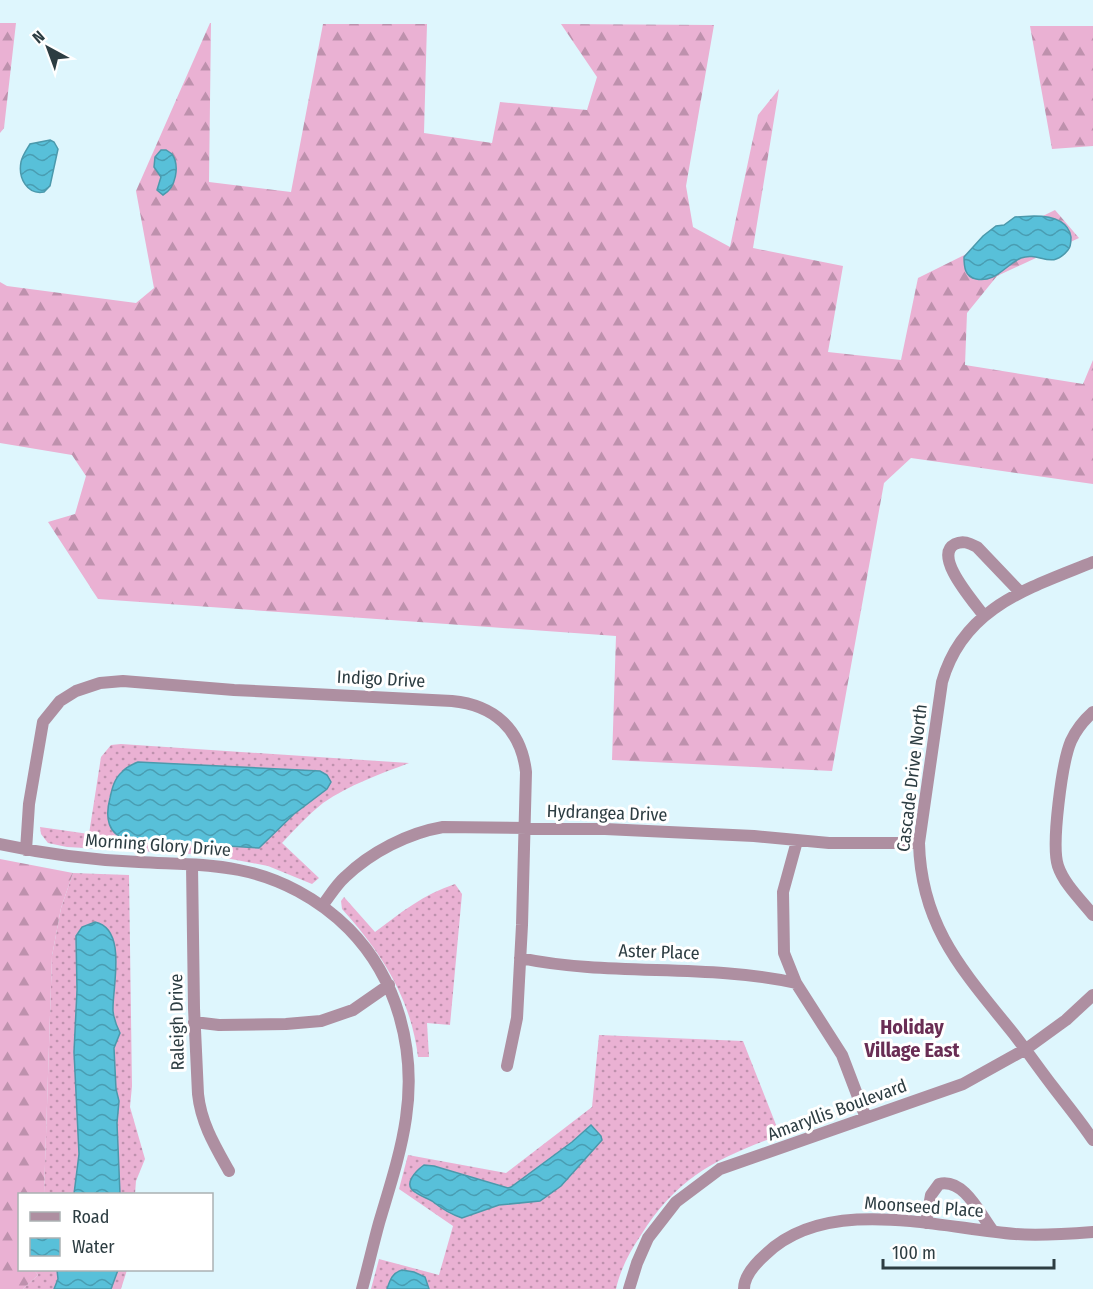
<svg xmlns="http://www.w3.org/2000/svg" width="1093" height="1289" viewBox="0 0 1093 1289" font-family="'Fira Sans Condensed',sans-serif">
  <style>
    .grass { fill: url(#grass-dots) }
    .forest { fill: url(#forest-firs) }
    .water { fill: url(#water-waves); stroke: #4b99ac; stroke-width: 1.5 }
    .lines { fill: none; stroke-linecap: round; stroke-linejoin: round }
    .minor { stroke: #ae8fa1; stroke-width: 12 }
    .labels { text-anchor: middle; stroke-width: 6; stroke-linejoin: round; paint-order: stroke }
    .street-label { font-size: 18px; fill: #2d3d42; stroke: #fff }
    .neighbourhood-label { font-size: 20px; font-weight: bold; fill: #692d54; stroke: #fff }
  </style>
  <defs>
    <pattern id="grass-dots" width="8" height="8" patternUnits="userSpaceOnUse" patternTransform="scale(1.5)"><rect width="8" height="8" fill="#eab1d3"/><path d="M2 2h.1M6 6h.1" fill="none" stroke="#be91ad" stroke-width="1.8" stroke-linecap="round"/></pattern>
    <pattern id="forest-firs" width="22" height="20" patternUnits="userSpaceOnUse" patternTransform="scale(1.5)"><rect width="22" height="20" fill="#eab1d3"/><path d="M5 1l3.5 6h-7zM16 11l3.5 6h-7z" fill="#be91ad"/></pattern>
    <pattern id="water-waves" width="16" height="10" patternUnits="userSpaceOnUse" patternTransform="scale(1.5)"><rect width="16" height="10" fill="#58c0d9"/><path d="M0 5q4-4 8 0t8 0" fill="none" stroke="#499db2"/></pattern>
  </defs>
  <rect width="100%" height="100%" fill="#def6fd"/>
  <path class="grass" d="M121 744 409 763C380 774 349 785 323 803 308 815 295 829 282 843L319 878 312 884 268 866 210 855 67 847 48 843 41 834 40 827 89 834 101 757 111 745Z
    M73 873 129 875 132 1086 130 1107 145 1159 136 1181 135 1194H44L52 956 61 908Z
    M455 884 462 894 450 1025 427 1023 429 1057H418C411 998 381 952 342 909L341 901 344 897 375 932C400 913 424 894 455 884Z
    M599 1035 743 1041 780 1135C718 1158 678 1176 641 1235 630 1251 620 1270 616 1289H371L379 1259 439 1275 453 1226 399 1189 408 1155 506 1173 592 1107Z
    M34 1270H127L121 1289H23L38 1275Z"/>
  <path class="forest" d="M0 23H16L4 128 0 133Z
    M210 23H211L209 182 291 192 323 24H427L424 133 492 143 500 102 587 110 597 77 561 24 714 25 686 186 693 227 730 247 758 115 779 89 753 248 843 266 828 352 901 360 918 278 1055 210 1079 238 997 276 967 313 965 365 1083 384 1093 360V484L911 458 884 483 832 771 612 760 616 636 98 599 48 522 75 514 86 476 72 455 0 443V282L7 286 136 303 154 288 136 191Z
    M1030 26H1093V146L1052 149Z
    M0 859 73 873 61 908 52 956 44 1194H20V1270H34L38 1275 23 1289H0Z"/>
  <path class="water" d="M50 140 54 142 58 149 50 186 44 192C27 195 18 178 21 162 22 156 27 149 30 144Z
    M161 150H166L172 154C180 166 176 188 163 195L157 190 161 177 154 167 155 157Z
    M1034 216C1049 216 1068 219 1071 237 1071 241 1071 247 1068 250 1051 271 1040 251 1021 258 1005 265 996 283 976 279 965 277 964 267 964 257L983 236 996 226 1004 225 1015 217Z
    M138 762 320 771 327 775 331 782 327 789 294 814 259 848 129 840C107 835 105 817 110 798 112 789 114 779 122 772 126 767 133 764 138 762Z
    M95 922C128 929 112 988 113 1011 114 1020 116 1025 120 1033L114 1048 116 1089 119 1101 117 1123 120 1194H74L79 1154 74 1052 77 990 76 936 82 927Z
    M591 1125 601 1136 602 1140 561 1186 540 1201 499 1205 462 1218C450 1214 442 1209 432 1201 427 1198 420 1196 415 1192 402 1184 417 1170 424 1165L434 1166 508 1188 511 1187 572 1142Z
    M57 1270H118L111 1289H54L58 1279Z
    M402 1270 414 1272 425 1277 429 1289H387C390 1280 392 1273 402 1270Z"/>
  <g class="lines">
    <path class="minor" d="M1093 562C1029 588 963 607 942 682L919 843C921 927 964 972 1013 1033 1027 1051 1040 1070 1054 1088 1067 1105 1081 1122 1093 1140
      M984 616C975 603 932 556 955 544 963 540 969 543 977 547L1020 592
      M1093 712C1084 720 1076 730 1071 741 1062 762 1051 845 1058 866 1064 884 1081 900 1093 915
      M797 841 783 892 784 953 796 983 842 1055 866 1118
      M0 844C46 854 92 860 139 862 172 864 206 863 239 870 280 878 319 899 349 929 398 979 416 1050 406 1118 401 1153 389 1189 379 1223 373 1245 368 1267 362 1289
      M26 850 29 804 43 722 60 701 76 691 100 683 123 681 234 690 452 701C494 705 521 729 526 772L522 925 517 1018 507 1066
      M192 865 194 1008 198 1094C201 1123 215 1146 229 1171
      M322 906C329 897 336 885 345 877 371 852 408 833 443 827L605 829 754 836 829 843H919
      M520 958C611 977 705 963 796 983
      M194 1022 219 1025 286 1024 321 1021 353 1010 389 985
      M926 1223 931 1195 939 1184C964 1178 980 1214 993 1231
      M629 1289 637 1263 648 1238 676 1202 720 1169 963 1084 1026 1049 1066 1020 1093 995
      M744 1289C744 1276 756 1263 765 1255 827 1194 939 1228 1015 1234 1041 1236 1067 1234 1093 1232"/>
  </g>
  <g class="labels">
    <g class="street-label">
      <text transform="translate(381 679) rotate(3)" y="6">Indigo Drive</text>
      <text transform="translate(912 778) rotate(-83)" y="6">Cascade Drive North</text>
      <text transform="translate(607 813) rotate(2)" y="6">Hydrangea Drive</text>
      <text transform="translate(158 845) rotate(4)" y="6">Morning Glory Drive</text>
      <text transform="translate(659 952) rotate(2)" y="6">Aster Place</text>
      <text transform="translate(177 1022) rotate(-91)" y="6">Raleigh Drive</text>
      <text transform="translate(837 1110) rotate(-20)" y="6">Amaryllis Boulevard</text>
      <text transform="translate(924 1207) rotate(4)" y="6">Moonseed Place</text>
    </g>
    <g class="neighbourhood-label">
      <text x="912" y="1034">Holiday<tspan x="912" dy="23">Village East</tspan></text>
    </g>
  </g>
  <rect x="18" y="1193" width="195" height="78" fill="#ffffff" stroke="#abb1b3" stroke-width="1.5"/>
  <rect x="30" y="1212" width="30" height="9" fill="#ae8fa1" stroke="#abb1b3" stroke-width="1.5"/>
  <text x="72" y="1223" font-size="18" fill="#2d3d42">Road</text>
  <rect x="30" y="1238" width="30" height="18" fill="url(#water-waves)" stroke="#abb1b3" stroke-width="1.5"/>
  <text x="72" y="1253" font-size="18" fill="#2d3d42">Water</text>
  <g transform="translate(48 48) rotate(319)" stroke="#ffffff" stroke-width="4.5" paint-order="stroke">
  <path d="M0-4.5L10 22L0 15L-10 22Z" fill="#2d3d42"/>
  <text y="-9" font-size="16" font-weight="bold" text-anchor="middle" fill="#2d3d42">N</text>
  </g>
  <path d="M883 1259v9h171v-9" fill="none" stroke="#2d3d42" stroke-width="3"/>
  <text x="892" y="1259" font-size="18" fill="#2d3d42" stroke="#ffffff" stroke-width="4.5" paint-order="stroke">100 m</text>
</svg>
